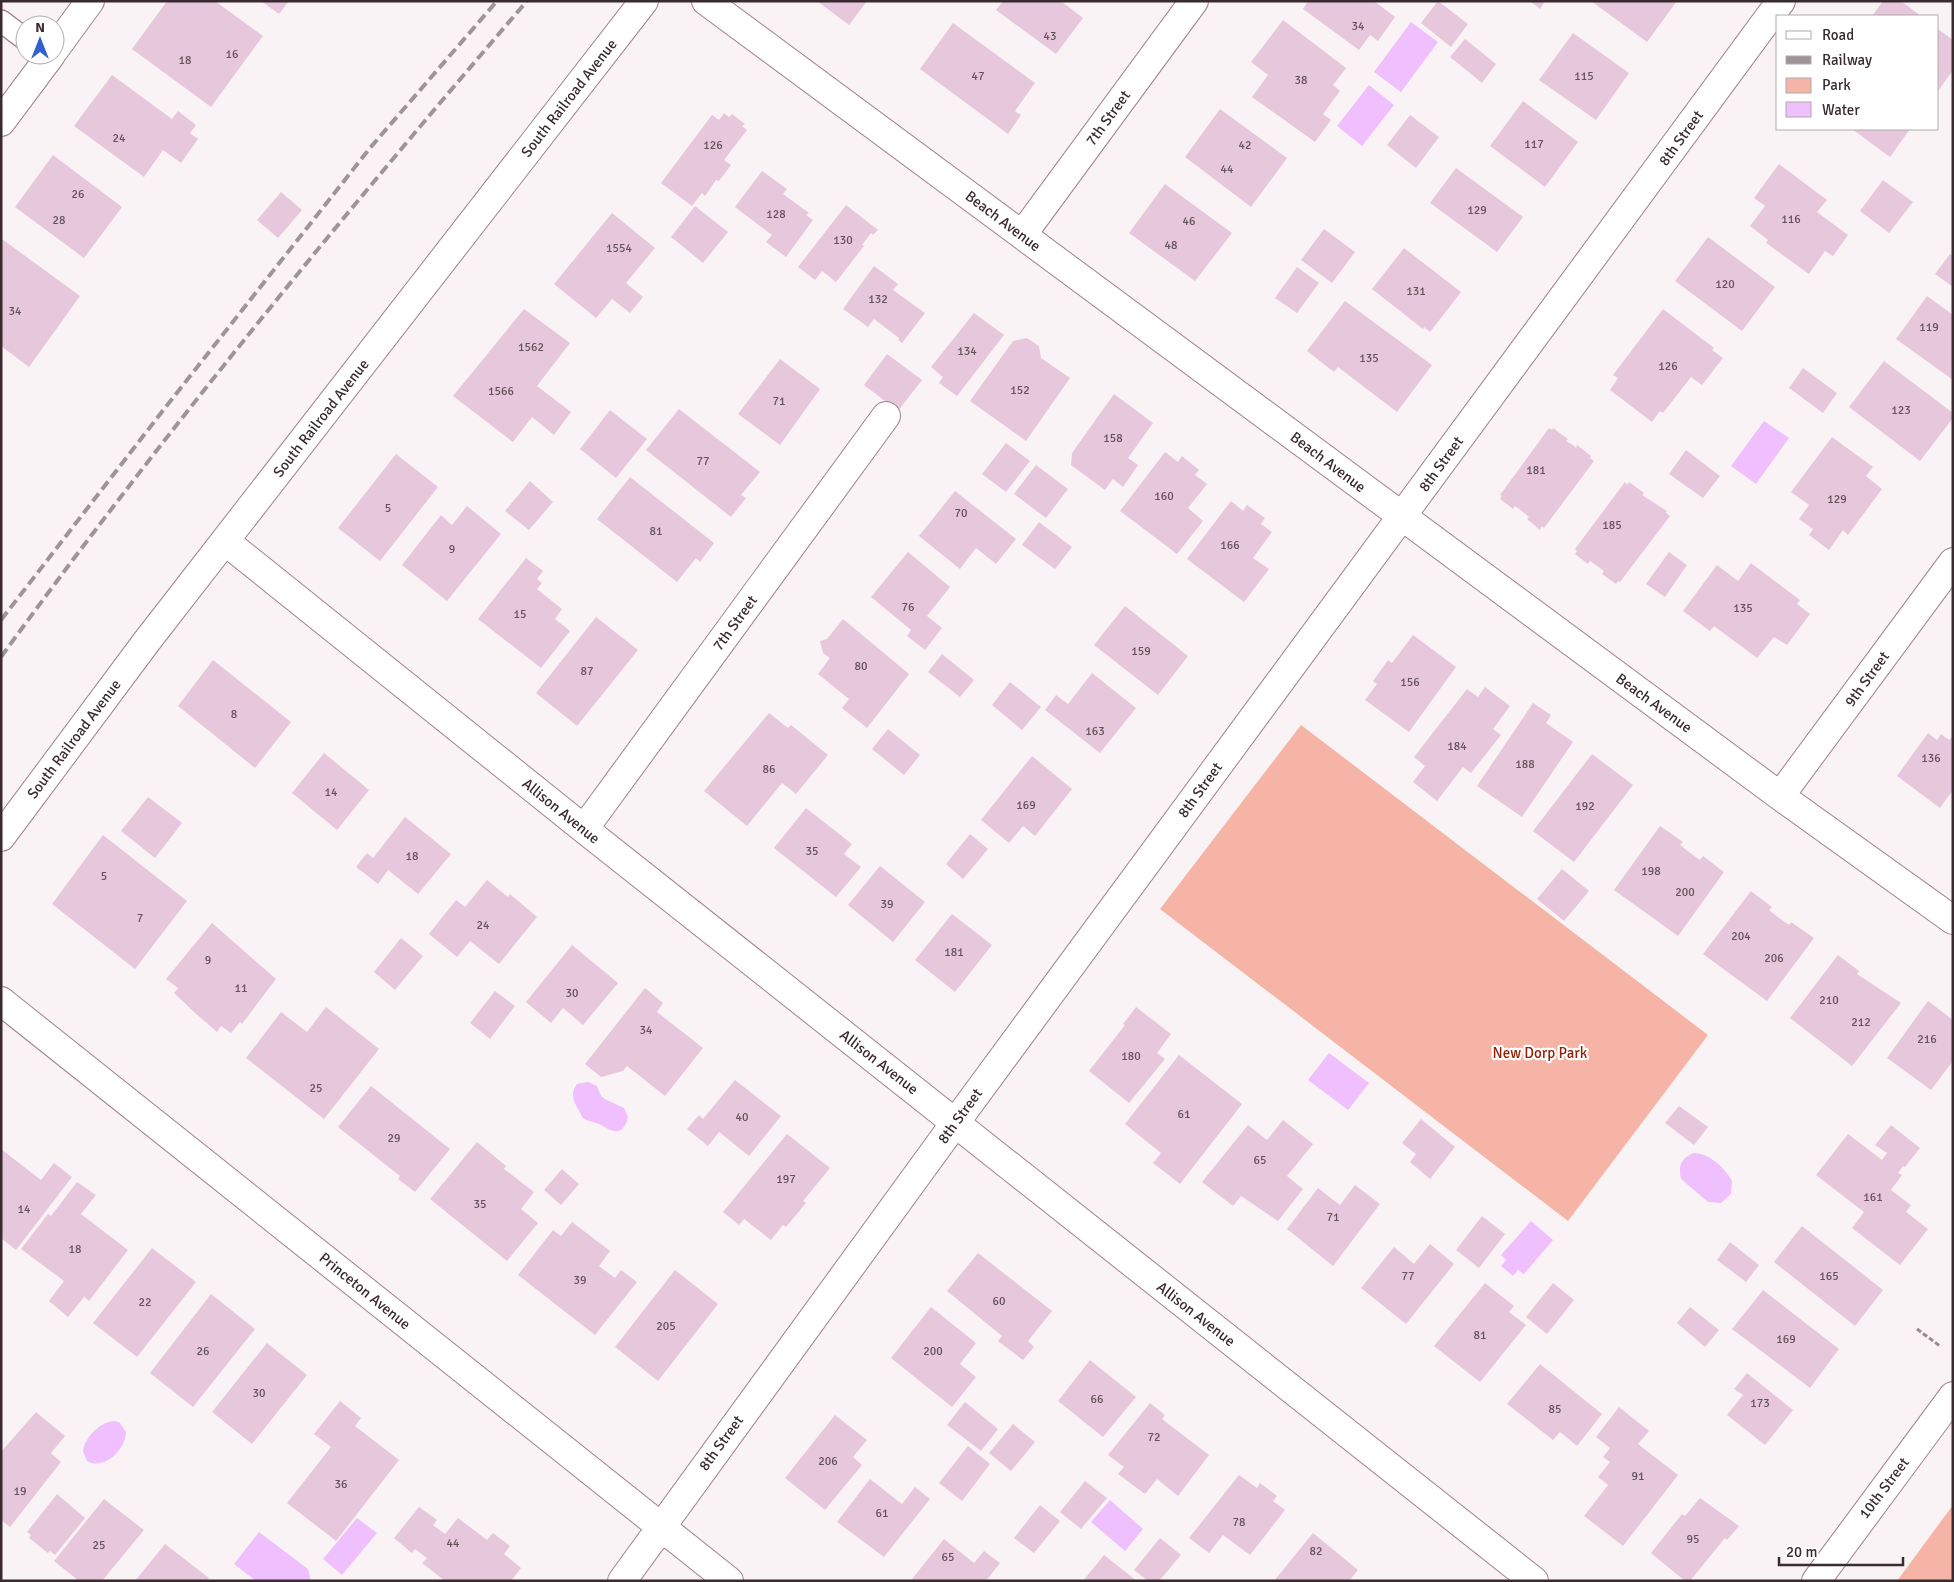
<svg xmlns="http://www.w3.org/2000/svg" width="1954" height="1582" viewBox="0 0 1954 1582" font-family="Signika,sans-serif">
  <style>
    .green { fill: #f5b4a5 }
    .water { fill: #f0bffd }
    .building { fill: #e7c7dc }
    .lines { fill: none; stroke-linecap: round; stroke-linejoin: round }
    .lane-casing { stroke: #a2808c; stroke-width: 24 }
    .street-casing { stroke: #a2808c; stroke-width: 30 }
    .path { stroke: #968b8f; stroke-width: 3; stroke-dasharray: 5 2.5; stroke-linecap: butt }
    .lane { stroke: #fff; stroke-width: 21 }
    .street { stroke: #fff; stroke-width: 28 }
    .rail { stroke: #9f9598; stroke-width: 4; stroke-dasharray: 10 5; stroke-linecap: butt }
    .labels { text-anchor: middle; stroke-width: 4.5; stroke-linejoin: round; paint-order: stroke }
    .number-label { font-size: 12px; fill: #64525b }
    .street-label { font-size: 15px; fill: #392b30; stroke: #fff }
    .park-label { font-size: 15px; fill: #922005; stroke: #fff }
  </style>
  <rect width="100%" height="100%" fill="#faf3f5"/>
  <path class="green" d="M1301 725 1708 1035 1568 1221 1160 909Z
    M1953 1505V1581H1897Z"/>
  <path class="water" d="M1411 22 1438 42 1401 92 1374 72Z
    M1369 85 1394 105 1362 146 1337 126Z
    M1764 421 1789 438 1756 484 1731 466Z
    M1329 1053 1369 1083 1348 1110 1308 1080Z
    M588 1082 597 1086 601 1096 605 1099 624 1108 628 1117C623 1137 613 1132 601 1125 594 1121 589 1123 582 1117 578 1105 567 1098 577 1084Z
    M1694 1153C1709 1153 1725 1168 1732 1181L1731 1194 1721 1203 1708 1202 1681 1179C1678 1166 1681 1158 1694 1153Z
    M1531 1221 1553 1240 1524 1274 1518 1270 1513 1276 1501 1266 1506 1260 1501 1255Z
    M115 1421 120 1423 126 1432C126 1450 103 1471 87 1461L83 1451C85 1437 101 1421 115 1421Z
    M1110 1500 1143 1529 1125 1551 1091 1522Z
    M357 1518 377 1533 342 1575 323 1559Z
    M259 1532 308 1569 311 1581H256L234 1564Z"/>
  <path class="building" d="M167 1H215L263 36 211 107 132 49Z
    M261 1H289L279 14Z
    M817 1H867L849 25Z
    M1003 1H1061L1083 18 1056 54 996 10Z
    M1308 1H1374L1395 17 1378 41 1370 35 1359 50 1303 9Z
    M1438 1 1468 24 1451 47 1421 23Z
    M1530 1H1545L1540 9Z
    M1591 1H1677L1647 42Z
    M1883 1H1901L1921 16H1872Z
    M1283 20 1346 68 1333 85 1340 91 1323 114 1331 120 1315 142 1252 97 1268 75 1251 62Z
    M953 23 1035 83 1015 111 1021 115 1008 134 920 69Z
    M1938 29 1953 40V70L1938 91Z
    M1573 33 1629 73 1596 120 1539 80Z
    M1465 39 1496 64 1482 83 1450 57Z
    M112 75 172 119 178 111 196 125 190 133 198 139 181 163 163 150 144 177 74 126Z
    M1523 101 1578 142 1545 187 1490 146Z
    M1220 109 1287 158 1251 207 1185 157Z
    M724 113 729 117 732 114 745 124 742 126 747 130 724 160 731 165 719 181 716 180 705 196 702 193 692 206 661 183 712 115 719 120Z
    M1410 115 1439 137 1416 168 1387 145Z
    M1852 129H1910L1890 157Z
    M53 155 122 207 84 258 15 207Z
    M1779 164 1827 200 1817 212 1848 235 1833 256 1825 251 1809 274 1766 243 1768 240 1750 226 1765 206 1754 198Z
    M1456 168 1523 217 1497 252 1430 203Z
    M762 171 787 189 783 194 809 213 806 215 813 220 786 257 766 242 772 235 735 207Z
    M1883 180 1913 202 1889 233 1860 211Z
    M1165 184 1232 233 1195 281 1129 233Z
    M281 192 302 210 278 238 257 220Z
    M846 205 878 230 873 235 871 233 862 245 864 246 836 282 822 271 815 280 798 267Z
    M695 206 728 232 703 263 671 237Z
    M612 213 655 248 626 283 643 297 630 313 612 299 596 318 554 284Z
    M1324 229 1355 252 1332 283 1301 260Z
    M1708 237 1775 287 1742 331 1675 281Z
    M2 239 80 296 29 367 1 346Z
    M1404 248 1461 292 1430 332 1424 327 1423 329 1372 289Z
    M1950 254 1953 256V287L1935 274Z
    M874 266 898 284 893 290 925 313 902 343 898 340 899 338 874 319 868 327 843 309Z
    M1297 267 1319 283 1297 313 1275 298Z
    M1927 296 1953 315V380L1896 339Z
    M1345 301 1432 365 1397 412 1338 367 1334 372 1307 351Z
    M524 309 570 343 537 386 571 412 554 435 532 417 513 442 453 396Z
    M1663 309 1714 348 1712 350 1723 358 1702 385 1691 377 1663 413 1660 411 1652 422 1610 390 1618 378 1613 375Z
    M974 313 1004 335 957 396 939 383 943 377 931 367Z
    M1027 338 1039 346 1041 358 1070 378 1026 441 970 401 1013 341Z
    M887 354 922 380 898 411 864 385Z
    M780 359 820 389 780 445 738 414Z
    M1884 361 1953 413V418L1920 461 1849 407Z
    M1803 368 1837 393 1823 413 1789 388Z
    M1114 394 1153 423 1128 458 1138 465 1123 487 1113 479 1105 490 1071 465 1072 453Z
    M679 409 760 472 741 495 746 498 731 517 646 450Z
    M610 410 647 439 616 478 580 449Z
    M1549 428 1552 430 1553 428 1568 439 1566 441 1573 445 1576 448 1577 445 1591 456 1590 458 1594 461 1544 528 1542 526 1540 530 1527 519 1529 517 1523 512 1515 506 1513 509 1500 499 1502 496 1500 495Z
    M1832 437 1873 467 1866 476 1882 489 1848 535 1843 530 1829 550 1809 535 1813 529 1799 519 1809 505 1791 492Z
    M1006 443 1030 461 1006 492 982 474Z
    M1686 450 1720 476 1703 498 1669 474Z
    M1165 452 1178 462 1182 456 1199 470 1195 475 1207 484 1188 508 1203 521 1177 554 1120 511Z
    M396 454 438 487 380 561 338 528Z
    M1036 465 1068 489 1046 518 1014 494Z
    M630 477 714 543 700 562 696 558 677 582 597 519Z
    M530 481 553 502 529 530 505 511Z
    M1625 482 1627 485 1629 482 1644 493 1642 495 1667 511 1666 513 1670 516 1620 582 1618 581 1616 584 1602 574 1604 571 1590 561 1588 564 1575 554 1577 551 1575 549Z
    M955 491 1016 539 996 564 976 548 960 569 919 536Z
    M1231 501 1243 511 1247 505 1265 518 1261 524 1272 532 1253 558 1269 569 1244 602 1187 559Z
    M467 506 501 534 447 601 402 565 441 515 452 525Z
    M1039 522 1072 547 1055 569 1022 545Z
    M908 552 950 587 927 616 942 628 925 650 907 636 911 630 871 597Z
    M1669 552 1687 565 1665 597 1646 584Z
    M526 558 543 571 537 579 542 583 537 589 562 609 555 619 570 631 541 668 478 619Z
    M1751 563 1800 600 1797 604 1810 614 1787 645 1774 637 1757 658 1714 626 1710 631 1683 611 1717 565 1738 581Z
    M1125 606 1188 656 1158 695 1094 645Z
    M596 617 638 650 577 726 536 693Z
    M843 619 909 674 867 728 842 708 849 699 818 674 830 658 823 653 820 641 827 639Z
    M1413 635 1456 667 1409 732 1365 700 1377 684 1373 681 1388 660 1392 663Z
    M942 654 974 680 960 697 928 672Z
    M213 660 291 722 255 768 178 706Z
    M1092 673 1136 708 1100 753 1045 710 1056 695 1068 704Z
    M1010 682 1041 707 1022 730 992 705Z
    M1485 687 1510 706 1493 729 1501 735 1471 773 1463 767 1437 801 1413 782 1425 766 1414 757 1467 689 1478 697Z
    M1533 703 1551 715 1546 723 1573 742 1522 817 1477 786Z
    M769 713 788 728 791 725 828 755 796 794 782 783 747 826 704 791Z
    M888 729 920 755 904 775 872 749Z
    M1928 733 1937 740 1941 734 1949 740 1951 738 1953 739V790L1940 808 1897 776Z
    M324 753 369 790 337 830 292 793Z
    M1592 754 1633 785 1574 862 1533 831Z
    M1032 756 1072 789 1035 836 1023 826 1009 843 981 820Z
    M148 797 182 823 155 858 121 831Z
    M806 808 852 844 844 854 861 867 836 897 774 848Z
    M405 817 451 854 418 894 388 870 378 884 356 867 367 853 373 858Z
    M1660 826 1683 842 1680 845 1689 852 1700 860 1703 856 1724 872 1678 936 1614 890Z
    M970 834 988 849 963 879 946 864Z
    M103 835 187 901 135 969 52 904Z
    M880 866 925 902 893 942 848 905Z
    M1562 869 1589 891 1564 921 1537 899Z
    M487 880 508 897 510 894 537 917 499 964 470 941 457 957 429 934 456 900 465 907Z
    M1751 891 1772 907 1769 910 1779 918 1789 925 1791 922 1814 938 1767 1001 1703 954Z
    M952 914 992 945 955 992 915 960Z
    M212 923 276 979 242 1024 240 1022 231 1033 221 1026 217 1032 194 1012 174 993 178 988 166 979Z
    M401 938 423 956 395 990 374 972Z
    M572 945 618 983 583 1025 563 1008 551 1023 526 1002Z
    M1838 955 1859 971 1857 974 1901 1003 1852 1066 1790 1018Z
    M645 988 663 1003 657 1012 703 1048 665 1096 627 1066 623 1071 601 1077 585 1064Z
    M495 991 515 1006 490 1039 470 1023Z
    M1928 1001 1953 1020V1061L1931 1090 1887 1058Z
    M326 1007 379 1049 324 1119 246 1058 281 1012 307 1032Z
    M1136 1007 1171 1034 1157 1053 1165 1059 1129 1103 1089 1071 1125 1025 1123 1024Z
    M1179 1055 1242 1104 1180 1184 1153 1163 1161 1153 1125 1124Z
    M735 1080 781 1116 749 1156 719 1132 708 1146 687 1129 699 1115 703 1119Z
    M371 1086 450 1149 415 1192 398 1179 400 1176 338 1127Z
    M1679 1106 1708 1127 1694 1145 1665 1123Z
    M1421 1119 1455 1147 1430 1179 1410 1162 1416 1154 1402 1143Z
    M1283 1120 1313 1144 1287 1176 1303 1189 1278 1221 1241 1196 1233 1206 1202 1182 1248 1125 1267 1140Z
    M1891 1125 1920 1148 1905 1167 1903 1166 1898 1173 1902 1175 1891 1190 1911 1205 1906 1212 1928 1229 1900 1265 1852 1228 1864 1212 1816 1175 1848 1134 1882 1160 1887 1153 1875 1145Z
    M787 1134 830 1168 803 1201 806 1203 786 1227 783 1225 771 1240 744 1219 739 1225 723 1212Z
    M477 1142 506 1166 504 1169 534 1192 521 1209 538 1223 507 1261 430 1199Z
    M1 1149 41 1180 54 1163 72 1177 16 1250 1 1238Z
    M562 1169 579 1184 561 1205 544 1190Z
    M77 1182 96 1195 81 1214 128 1250 89 1301 84 1297 68 1317 49 1301 64 1281 21 1249 48 1214 51 1216Z
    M1355 1185 1380 1204 1333 1266 1287 1229 1318 1188 1340 1205Z
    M1482 1216 1505 1234 1479 1268 1456 1250Z
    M572 1222 610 1251 599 1266 615 1278 621 1270 637 1282 595 1335 518 1275 553 1230 561 1236Z
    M1802 1226 1883 1290 1855 1326 1774 1262Z
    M1730 1242 1759 1265 1746 1282 1717 1260Z
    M1430 1244 1454 1264 1406 1324 1361 1288 1394 1247 1414 1264Z
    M152 1248 196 1282 137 1357 93 1323Z
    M978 1253 1052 1311 1028 1341 1034 1347 1023 1360 998 1341 1002 1336 947 1291Z
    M675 1270 718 1304 658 1381 615 1347Z
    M1485 1283 1514 1306 1509 1312 1526 1325 1480 1382 1434 1346Z
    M1553 1283 1574 1300 1547 1334 1526 1317Z
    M1763 1290 1839 1349 1810 1388 1732 1329Z
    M211 1294 255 1329 193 1407 150 1373Z
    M931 1307 976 1343 960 1364 976 1377 952 1407 891 1358Z
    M1690 1307 1719 1330 1705 1347 1677 1323Z
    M267 1343 307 1375 252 1444 212 1412Z
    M1090 1360 1136 1397 1103 1437 1058 1401Z
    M1540 1364 1602 1414 1577 1446 1560 1432 1553 1440 1507 1404Z
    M1747 1373 1793 1410 1765 1445 1727 1415 1743 1395 1734 1389Z
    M340 1401 361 1418 355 1426 399 1460 336 1541 287 1503 331 1447 314 1434Z
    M965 1402 998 1429 981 1451 947 1425Z
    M1150 1403 1165 1415 1162 1419 1209 1455 1178 1496 1157 1479 1145 1494 1118 1474 1124 1467 1108 1455Z
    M1619 1407 1649 1431 1638 1444 1678 1475 1623 1546 1584 1516 1608 1485 1598 1477 1610 1462 1603 1457 1610 1448 1596 1437Z
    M36 1412 65 1436 51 1453 61 1462 10 1527 1 1520V1452Z
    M835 1415 867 1440 853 1457 862 1465 825 1510 785 1478Z
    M1013 1424 1035 1442 1011 1471 989 1453Z
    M968 1446 990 1464 962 1501 939 1483Z
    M1239 1475 1257 1488 1260 1483 1277 1496 1273 1501 1285 1510 1250 1555 1223 1535 1209 1553 1189 1538Z
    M870 1479 902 1504 915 1487 930 1499 884 1557 837 1522Z
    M1085 1481 1107 1498 1081 1529 1060 1512Z
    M57 1494 85 1518 55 1555 50 1551 48 1553 29 1538 31 1535 27 1532Z
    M1700 1498 1739 1526 1727 1540 1725 1538 1690 1581H1685L1651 1553 1682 1514 1685 1516Z
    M104 1499 144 1530 102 1581H79L54 1561Z
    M1040 1505 1060 1521 1034 1553 1014 1538Z
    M419 1507 437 1520 433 1525 445 1534 458 1518 487 1540 493 1533 510 1546 504 1554 521 1568 511 1581H445L422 1563 427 1558 415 1549 412 1553 394 1538Z
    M1313 1533 1358 1570 1349 1581H1274Z
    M1160 1538 1181 1555 1159 1581H1148L1134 1570Z
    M944 1539 974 1563 984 1551 1000 1563 986 1581H913L912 1579Z
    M165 1544 209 1578 207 1581H135Z
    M1104 1555 1137 1581H1083Z"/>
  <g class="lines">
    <defs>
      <path id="lane" d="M1 21 25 39"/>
      <path id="street" d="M706 1 1780 796 1953 920
        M55 49 90 1
        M1 122 51 55
        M1022 235 1194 1
        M225 541 584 829 1534 1581
        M1780 796 1953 562
        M584 829 886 416
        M1 837 147 641 644 1
        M1 1001 729 1581
        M622 1581 955 1123 1781 1
        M1816 1581 1953 1396"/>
    </defs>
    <use href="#lane" class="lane-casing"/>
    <use href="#street" class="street-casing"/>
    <path class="path" d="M1917 1329 1940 1346"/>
    <use href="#lane" class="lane"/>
    <use href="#street" class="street"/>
    <path class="rail" d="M1 620 161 413 370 148 497 1
      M1 657C166 430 344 214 527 1"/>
  </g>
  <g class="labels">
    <g class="number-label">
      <text x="1358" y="30">34</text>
      <text x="1050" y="40">43</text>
      <text x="232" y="58">16</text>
      <text x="185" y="64">18</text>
      <text x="978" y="80">47</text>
      <text x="1584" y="80">115</text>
      <text x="1301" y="84">38</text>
      <text x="119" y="142">24</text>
      <text x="1534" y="148">117</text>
      <text x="713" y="149">126</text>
      <text x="1245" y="149">42</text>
      <text x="1227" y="173">44</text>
      <text x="78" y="198">26</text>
      <text x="1477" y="214">129</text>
      <text x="776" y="218">128</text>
      <text x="1791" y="223">116</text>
      <text x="59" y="224">28</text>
      <text x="1189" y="225">46</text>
      <text x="843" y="244">130</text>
      <text x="1171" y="249">48</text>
      <text x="619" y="252">1554</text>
      <text x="1725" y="288">120</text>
      <text x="1416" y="295">131</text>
      <text x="878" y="303">132</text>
      <text x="15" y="315">34</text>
      <text x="1929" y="331">119</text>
      <text x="531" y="351">1562</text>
      <text x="967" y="355">134</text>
      <text x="1369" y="362">135</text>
      <text x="1668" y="370">126</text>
      <text x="1020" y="394">152</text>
      <text x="501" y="395">1566</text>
      <text x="779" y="405">71</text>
      <text x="1901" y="414">123</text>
      <text x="1113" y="442">158</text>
      <text x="703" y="465">77</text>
      <text x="1536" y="474">181</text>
      <text x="1164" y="500">160</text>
      <text x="1837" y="503">129</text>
      <text x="388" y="512">5</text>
      <text x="961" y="517">70</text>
      <text x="1612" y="529">185</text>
      <text x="656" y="535">81</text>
      <text x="1230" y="549">166</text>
      <text x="452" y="553">9</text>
      <text x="908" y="611">76</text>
      <text x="1743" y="612">135</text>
      <text x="520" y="618">15</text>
      <text x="1141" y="655">159</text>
      <text x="861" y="670">80</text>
      <text x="587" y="675">87</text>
      <text x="1410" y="686">156</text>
      <text x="234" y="718">8</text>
      <text x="1095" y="735">163</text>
      <text x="1457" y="750">184</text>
      <text x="1931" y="762">136</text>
      <text x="1525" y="768">188</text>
      <text x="769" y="773">86</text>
      <text x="331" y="796">14</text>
      <text x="1026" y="809">169</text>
      <text x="1585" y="810">192</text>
      <text x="812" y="855">35</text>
      <text x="412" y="860">18</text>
      <text x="1651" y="875">198</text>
      <text x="104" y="880">5</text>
      <text x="1685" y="896">200</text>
      <text x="887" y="908">39</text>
      <text x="140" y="922">7</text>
      <text x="483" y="929">24</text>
      <text x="1741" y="940">204</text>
      <text x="954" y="956">181</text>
      <text x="1774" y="962">206</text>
      <text x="208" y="964">9</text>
      <text x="241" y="992">11</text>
      <text x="572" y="997">30</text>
      <text x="1829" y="1004">210</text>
      <text x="1861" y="1026">212</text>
      <text x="646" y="1034">34</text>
      <text x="1927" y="1043">216</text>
      <text x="1131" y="1060">180</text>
      <text x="316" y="1092">25</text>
      <text x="1184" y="1118">61</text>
      <text x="742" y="1121">40</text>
      <text x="394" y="1142">29</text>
      <text x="1260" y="1164">65</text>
      <text x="786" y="1183">197</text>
      <text x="1873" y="1201">161</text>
      <text x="480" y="1208">35</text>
      <text x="24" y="1213">14</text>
      <text x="1333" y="1221">71</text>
      <text x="75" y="1253">18</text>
      <text x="1408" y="1280">77</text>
      <text x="1829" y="1280">165</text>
      <text x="580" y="1284">39</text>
      <text x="999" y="1305">60</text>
      <text x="145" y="1306">22</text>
      <text x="666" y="1330">205</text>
      <text x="1480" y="1339">81</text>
      <text x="1786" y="1343">169</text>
      <text x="203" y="1355">26</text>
      <text x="933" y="1355">200</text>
      <text x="259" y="1397">30</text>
      <text x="1097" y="1403">66</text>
      <text x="1760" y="1407">173</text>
      <text x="1555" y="1413">85</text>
      <text x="1154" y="1441">72</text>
      <text x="828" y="1465">206</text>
      <text x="1638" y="1480">91</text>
      <text x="341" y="1488">36</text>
      <text x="20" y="1495">19</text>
      <text x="882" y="1517">61</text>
      <text x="1239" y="1526">78</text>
      <text x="1693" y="1543">95</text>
      <text x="453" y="1547">44</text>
      <text x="99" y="1549">25</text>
      <text x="1316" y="1555">82</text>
      <text x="948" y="1561">65</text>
    </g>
    <g class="street-label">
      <text transform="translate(569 98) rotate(-52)" y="5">South Railroad Avenue</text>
      <text transform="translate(1108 118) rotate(-54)" y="5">7th Street</text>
      <text transform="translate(1681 138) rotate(-54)" y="5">8th Street</text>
      <text transform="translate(1003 221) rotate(37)" y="5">Beach Avenue</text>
      <text transform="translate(321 418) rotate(-52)" y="5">South Railroad Avenue</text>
      <text transform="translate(1328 462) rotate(37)" y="5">Beach Avenue</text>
      <text transform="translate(1441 464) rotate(-54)" y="5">8th Street</text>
      <text transform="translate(735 623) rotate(-54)" y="5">7th Street</text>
      <text transform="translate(1867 679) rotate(-54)" y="5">9th Street</text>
      <text transform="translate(1654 703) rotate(36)" y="5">Beach Avenue</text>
      <text transform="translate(74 739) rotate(-53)" y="5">South Railroad Avenue</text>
      <text transform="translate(1200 790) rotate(-54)" y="5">8th Street</text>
      <text transform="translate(561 811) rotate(39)" y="5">Allison Avenue</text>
      <text transform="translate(879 1062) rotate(38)" y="5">Allison Avenue</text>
      <text transform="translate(960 1116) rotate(-54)" y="5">8th Street</text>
      <text transform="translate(365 1291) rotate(39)" y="5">Princeton Avenue</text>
      <text transform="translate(1196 1314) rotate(38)" y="5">Allison Avenue</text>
      <text transform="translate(721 1443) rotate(-54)" y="5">8th Street</text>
      <text transform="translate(1884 1488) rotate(-53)" y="5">10th Street</text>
    </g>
    <g class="park-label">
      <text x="1540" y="1058">New Dorp Park</text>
    </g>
  </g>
  <rect width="1954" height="1582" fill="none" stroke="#392b30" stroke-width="5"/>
  <rect x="1776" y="15" width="162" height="115" fill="#ffffff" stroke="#b0aaac"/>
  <rect x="1786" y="31" width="25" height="8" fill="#ffffff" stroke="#b0aaac"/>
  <text x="1822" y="40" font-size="15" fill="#392b30">Road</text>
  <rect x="1786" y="56" width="25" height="8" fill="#9f9598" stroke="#b0aaac"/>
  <text x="1822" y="65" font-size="15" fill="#392b30">Railway</text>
  <rect x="1786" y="78" width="25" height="15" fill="#f5b4a5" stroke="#b0aaac"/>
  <text x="1822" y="90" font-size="15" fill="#392b30">Park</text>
  <rect x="1786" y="102" width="25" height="15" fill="#f0bffd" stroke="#b0aaac"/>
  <text x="1822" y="115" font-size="15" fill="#392b30">Water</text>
  <g transform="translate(40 40)"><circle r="24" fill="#ffffff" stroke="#b0aaac"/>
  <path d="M0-4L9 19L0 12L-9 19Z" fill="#305fce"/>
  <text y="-8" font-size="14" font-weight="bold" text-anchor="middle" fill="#392b30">N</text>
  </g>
  <path d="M1779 1557v8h124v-8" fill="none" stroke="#392b30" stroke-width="2.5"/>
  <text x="1786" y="1557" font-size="15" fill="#392b30" stroke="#ffffff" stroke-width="4" paint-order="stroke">20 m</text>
</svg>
